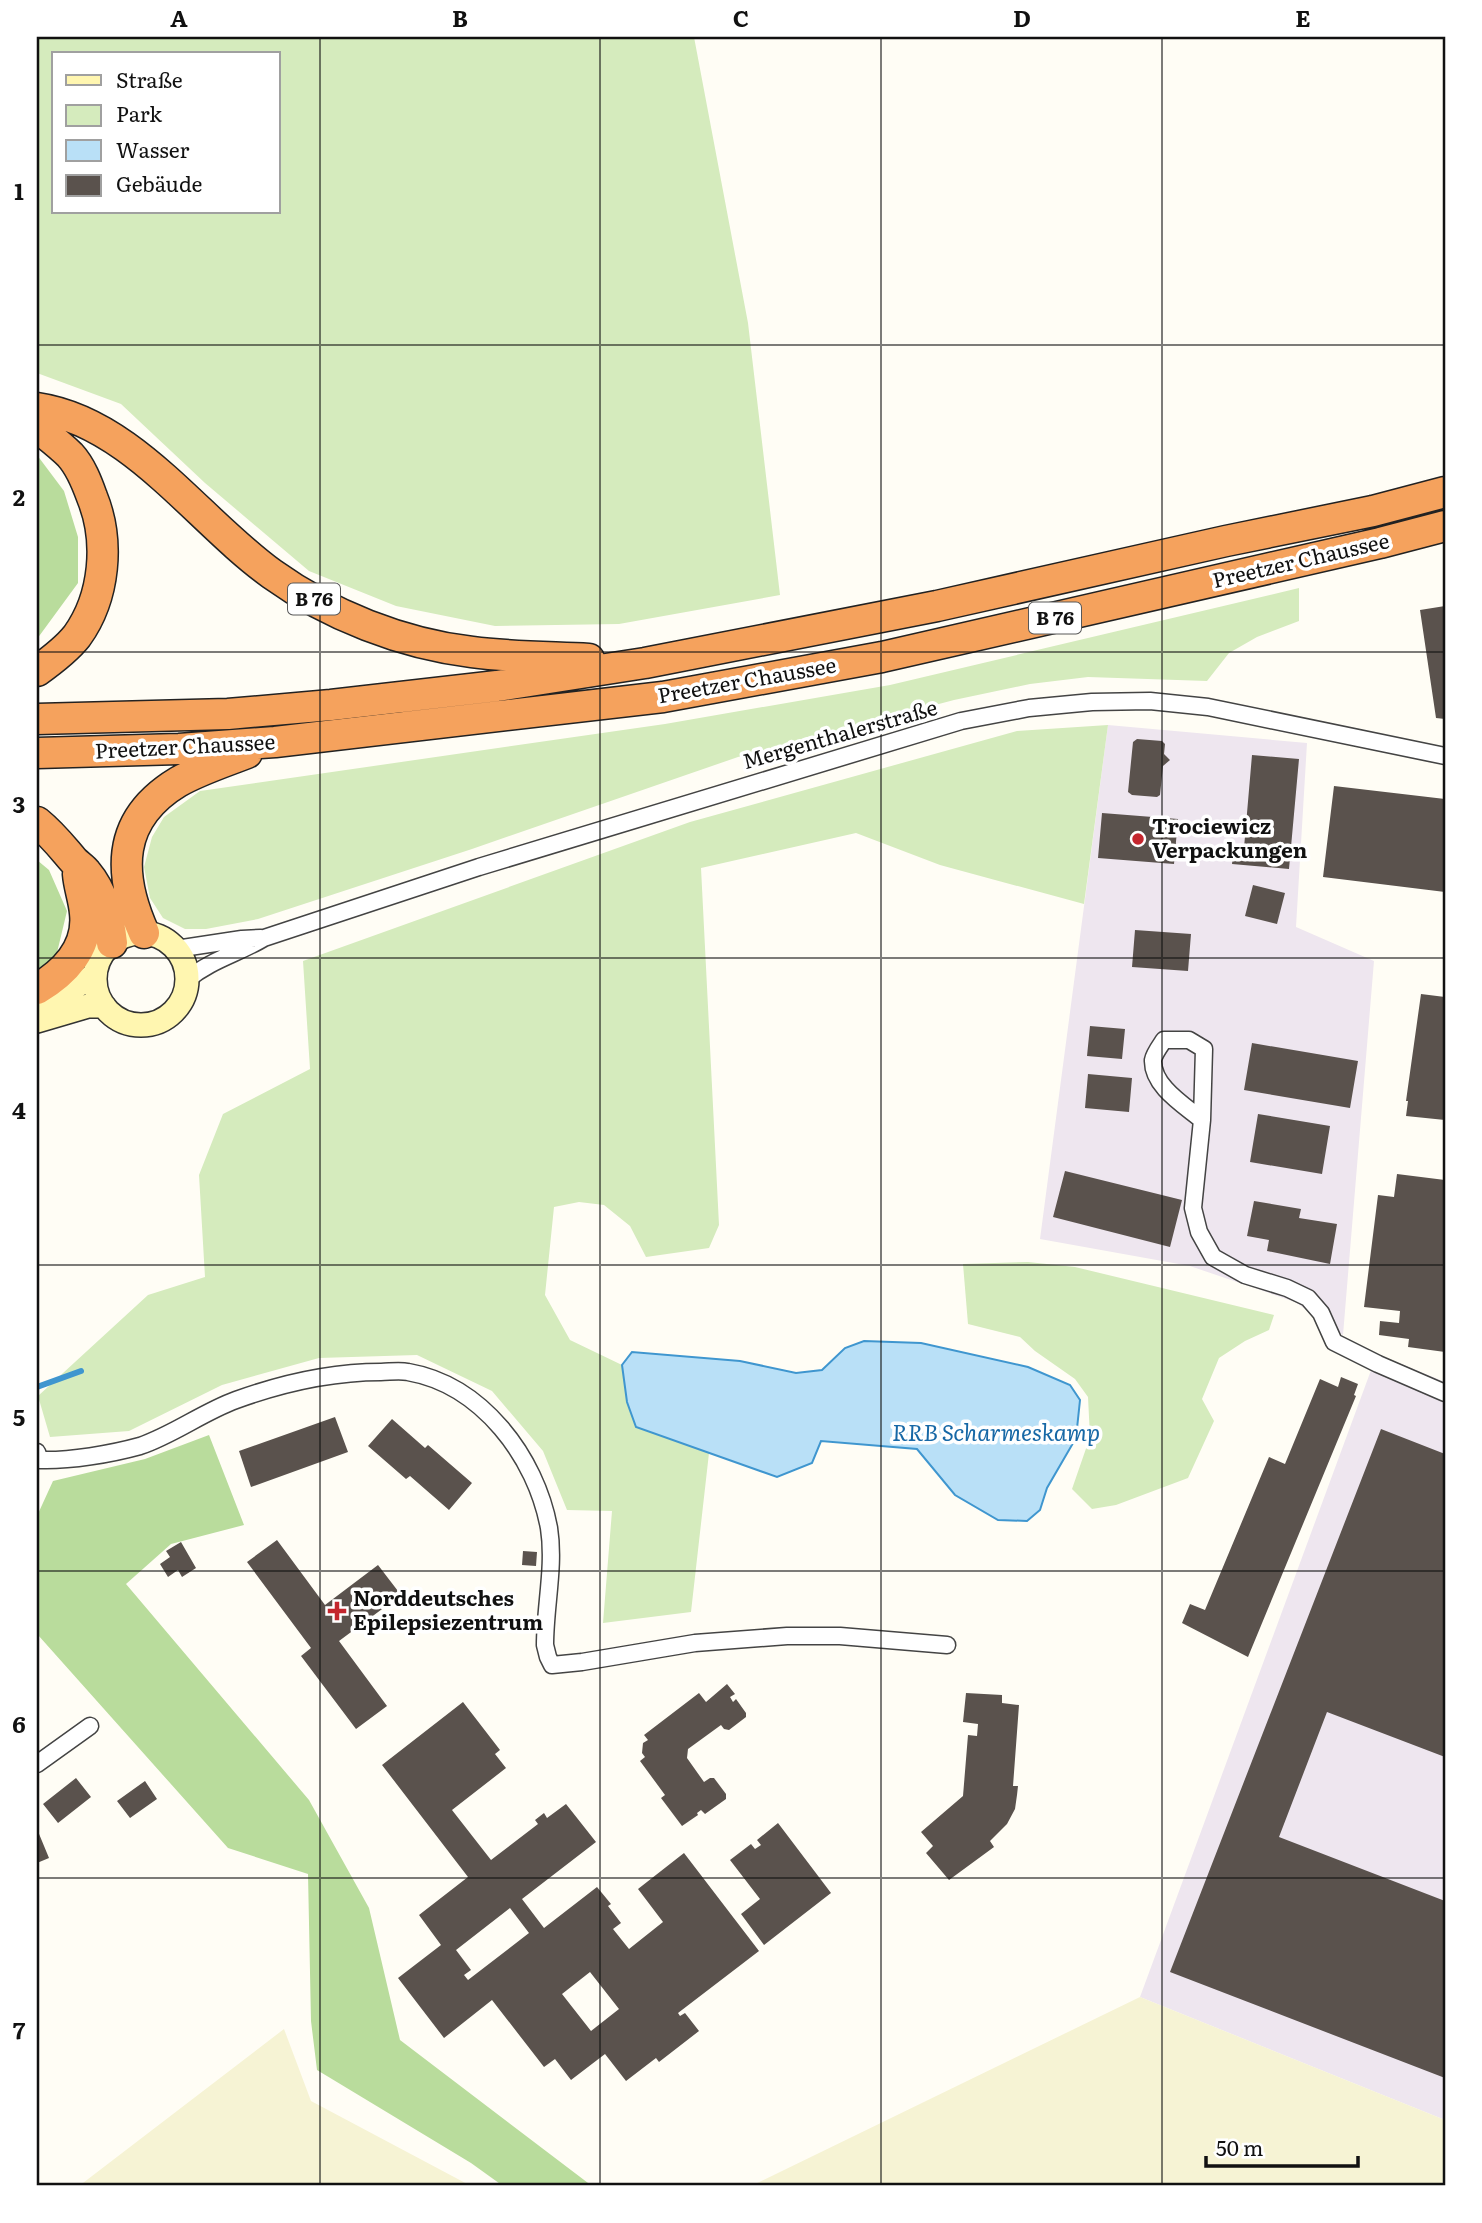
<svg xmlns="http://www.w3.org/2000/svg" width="1482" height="2223" viewBox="0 0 1482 2223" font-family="Literata,serif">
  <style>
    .industrial { fill: #eee6ef }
    .farmland { fill: #f6f3d4 }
    .green { fill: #d5ebbd; fill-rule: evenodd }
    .forest { fill: #b9dc9c }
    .water { fill: #b9e0f7; stroke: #3f96cf; stroke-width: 2 }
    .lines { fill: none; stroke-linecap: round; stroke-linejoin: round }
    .stream { stroke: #3f96cf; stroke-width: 6 }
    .building { fill: #5a524d; fill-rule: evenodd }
    .street-casing { stroke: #444; stroke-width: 19 }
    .secondary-casing { stroke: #333; stroke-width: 26 }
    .highway-casing { stroke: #222; stroke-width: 33 }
    .street { stroke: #fff; stroke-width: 16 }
    .secondary { stroke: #fff6b0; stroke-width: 23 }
    .highway { stroke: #f5a25d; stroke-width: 30 }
    .grid { fill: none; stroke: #111; stroke-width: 2; stroke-opacity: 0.55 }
    .poi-dot { fill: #c4262e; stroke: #fff; stroke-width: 2.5 }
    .labels { text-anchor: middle; stroke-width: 7; stroke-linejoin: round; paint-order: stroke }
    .shield { fill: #fff; stroke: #585858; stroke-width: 2 }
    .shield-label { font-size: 19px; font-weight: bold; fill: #111 }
    .street-label { font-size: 21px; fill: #111; stroke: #fff }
    .poi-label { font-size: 21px; font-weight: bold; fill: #111; stroke: #fff; text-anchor: start }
    .water-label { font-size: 23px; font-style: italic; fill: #1768a6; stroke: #fff }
    .neatline { fill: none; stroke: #111; stroke-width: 2.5 }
    .grid-label { font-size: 23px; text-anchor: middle; font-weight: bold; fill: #111 }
  </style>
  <rect width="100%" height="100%" fill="#fffdf5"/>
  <path class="industrial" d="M1108 725 1307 743 1296 927 1374 961 1343 1335 1295 1302 1190 1266 1040 1239Z
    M1377 1354 1445 1382V2120L1140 1997Z"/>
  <path class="farmland" d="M1140 1997 1445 2120V2186H751Z
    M284 2029 311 2101 471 2186H79Z"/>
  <path class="green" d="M37 37H694L748 323 780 595 619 624 495 626 396 606 309 571 205 483 121 404 37 373ZM54 54H278V212H54Z
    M1299 588V621L1257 637 1229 653 1207 681 1088 677 1030 684 954 700 738 757 472 849 258 919 206 929H185L163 918 150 898 144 867 152 837 164 817 200 791 665 724 890 685Z
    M1108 725 1084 904 940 865 856 833 701 868 719 1225 709 1248 646 1257 630 1226 604 1205 579 1202 554 1207 545 1295 570 1340 622 1365 627 1402 636 1427 709 1453 691 1612 603 1623 612 1511 567 1510 543 1451 492 1391 417 1355 319 1358 222 1385 129 1431 50 1437 38 1396 148 1295 205 1277 199 1175 223 1114 310 1069 303 961 690 822 1017 731Z
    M1028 1262 1075 1267 1274 1315 1269 1330 1245 1341 1219 1358 1202 1399 1214 1421 1188 1478 1116 1505 1092 1509 1072 1489 1090 1437 1088 1397 1075 1379 1035 1351 1020 1337 968 1324 963 1264Z"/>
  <path class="forest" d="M37 455 64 491 78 537V583L37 639Z
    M37 860 49 870 67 911 55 961 37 973Z
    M209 1435 244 1525 171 1544 126 1584 309 1800 369 1908 400 2040 592 2186H503L471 2163 317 2070 311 2021 308 1874 228 1848 38 1635 37 1516 53 1481 145 1459Z"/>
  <path class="water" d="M864 1341 921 1343 1028 1367 1070 1385 1080 1400 1076 1438 1047 1488 1040 1510 1027 1521 998 1520 955 1495 917 1449 821 1441 812 1463 777 1477 636 1427 627 1402 622 1365 632 1352 740 1361 796 1373 822 1370 845 1348Z"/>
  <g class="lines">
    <path class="stream" d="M37 1387 81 1371"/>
  </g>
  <path class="building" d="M1445 606V719L1436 718 1420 610Z
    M1137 739 1162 741 1165 744 1164 754 1170 760 1163 766 1160 795 1157 797 1132 795 1128 792 1133 742Z
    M1252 755 1299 759 1289 869 1232 864 1234 847 1244 848Z
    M1334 786 1445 799V892L1323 877Z
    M1102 813 1178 819 1174 864 1098 858Z
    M1253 885 1285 893 1277 924 1245 916Z
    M1135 930 1191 934 1188 971 1132 967Z
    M1421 994 1445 997V1120L1406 1116 1408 1101H1406Z
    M1090 1026 1125 1029 1122 1059 1087 1056Z
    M1252 1043 1358 1061 1350 1108 1244 1090Z
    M1088 1074 1132 1078 1129 1112 1085 1108Z
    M1258 1114 1330 1126 1322 1174 1250 1162Z
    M1065 1171 1182 1200 1170 1247 1053 1217Z
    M1397 1174 1445 1180V1352L1408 1347 1409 1339 1379 1335 1380 1321 1399 1323 1400 1311 1364 1307 1378 1195 1394 1197Z
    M1254 1201 1301 1209 1299 1218 1337 1224 1330 1264 1267 1251 1269 1240 1247 1236Z
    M1341 1377 1358 1384 1354 1395 1356 1396 1248 1657 1182 1623 1190 1604 1205 1610 1269 1457 1285 1464 1320 1379 1338 1387Z
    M335 1417 348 1452 251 1487 239 1451Z
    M392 1419 425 1448 428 1445 472 1483 449 1510 410 1476 406 1479 368 1446Z
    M1381 1429 1445 1454V1757L1327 1712 1279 1837 1445 1901V2078L1170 1972Z
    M277 1540 325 1605 378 1565 401 1595 339 1641 387 1706 356 1729 301 1656 311 1648 247 1562Z
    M181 1542 196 1568 182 1577 178 1570 168 1577 160 1564 170 1557 166 1551Z
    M523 1551 537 1552 536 1566 522 1565Z
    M727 1684 735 1694 730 1697 733 1702 736 1699 746 1713V1717L729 1730 724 1729 721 1725 688 1749 687 1758 704 1782 710 1778H714L726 1794V1799L705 1814 701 1810 697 1813 698 1815 682 1826 661 1798 665 1795 640 1761 645 1757 642 1753 643 1743 648 1740 644 1735 699 1693 706 1702Z
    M966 1693 1002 1695V1703L1019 1705 1013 1786H1018L1017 1795 1015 1809 1007 1824 990 1841 994 1847 949 1880 926 1853 933 1846 921 1832 963 1796 968 1735 977 1736 978 1724 963 1722Z
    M463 1702 500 1750 495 1754 506 1768 452 1810 491 1860 538 1824 535 1820 544 1813 547 1818 566 1804 596 1842 522 1899 544 1928 597 1887 611 1904 608 1906 621 1923 613 1929 629 1949 663 1922 638 1889 684 1853 759 1951 678 2013 680 2016 685 2013 699 2031 659 2062 656 2058 626 2081 605 2054 571 2080 555 2059 544 2067 492 2000 444 2038 398 1978 441 1945 419 1915 468 1877 382 1765ZM510 1908 529 1933 468 1980 464 1975 471 1970 456 1950ZM590 1972 619 2009 591 2031 562 1994Z
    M76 1778 91 1797 58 1823 43 1804Z
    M145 1781 157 1799 130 1818 117 1801Z
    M778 1823 831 1893 764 1945 741 1914 760 1899 730 1860 751 1844 755 1849 761 1845 757 1840Z
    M37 1829 49 1858 37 1863Z"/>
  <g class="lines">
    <defs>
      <path id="street" d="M176 949 242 939 261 938
        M188 979C211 960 239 953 264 938L479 867 961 721 1029 708 1092 702 1150 701 1208 707 1445 756
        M1202 1120C1184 1105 1152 1086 1153 1060 1154 1054 1160 1046 1164 1040H1189L1204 1049 1202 1120 1193 1208 1199 1232 1213 1257 1245 1275 1287 1288 1308 1298 1321 1313 1334 1342 1378 1364 1445 1393
        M37 1452 40 1460C70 1461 111 1454 140 1446 173 1435 203 1412 236 1400 283 1383 331 1372 381 1372 389 1372 399 1370 408 1372 482 1385 536 1457 549 1528 555 1566 545 1606 545 1645L548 1657 552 1665 582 1662 695 1643 787 1636H840L947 1645
        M37 1764 90 1726"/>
      <path id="secondary" d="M95 979a46 46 0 1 1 92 0a46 46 0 1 1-92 0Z
        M37 1003C58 996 77 988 95 974
        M37 1021 88 1006H104"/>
      <path id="highway" d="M37 408C132 422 198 521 272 574 329 615 403 644 472 652 511 657 550 657 589 659
        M37 427C48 436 60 445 70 455 81 467 87 483 92 497 110 541 105 597 77 636 66 650 51 661 37 671
        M37 719 228 714 331 705 497 686 645 663 937 606 1226 541 1373 511 1445 492
        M37 753 179 749 275 742 663 697 882 657 1380 543 1445 526
        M37 822C53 835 61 846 74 861 78 865 83 868 86 872 103 892 109 917 112 943
        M144 933C117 873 117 819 178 782 199 770 224 762 247 753
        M37 989C64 973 89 948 85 913 84 900 79 887 78 874"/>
    </defs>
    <use href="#street" class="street-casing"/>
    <use href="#secondary" class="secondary-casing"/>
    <use href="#highway" class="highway-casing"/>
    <use href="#street" class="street"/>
    <use href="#secondary" class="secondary"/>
    <use href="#highway" class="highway"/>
  </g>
  <path class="grid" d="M320 37V2186M600 37V2186M881 37V2186M1162 37V2186M37 345H1445M37 652H1445M37 958H1445M37 1265H1445M37 1571H1445M37 1878H1445"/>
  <g class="poi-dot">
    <circle cx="1138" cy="839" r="7"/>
    <path d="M333.5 1600.5h7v7h7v7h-7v7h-7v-7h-7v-7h7z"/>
  </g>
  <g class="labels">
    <g class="shield">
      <rect x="288" y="583.5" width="52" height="31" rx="5"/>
      <rect x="1029" y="602.5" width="52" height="31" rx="5"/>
    </g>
    <g class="shield-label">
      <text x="314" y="606">B 76</text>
      <text x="1055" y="625">B 76</text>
    </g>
    <g class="street-label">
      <text transform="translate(1301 561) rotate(-13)" y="7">Preetzer Chaussee</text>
      <text transform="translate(747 681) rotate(-10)" y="7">Preetzer Chaussee</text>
      <text transform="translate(840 735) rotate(-16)" y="7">Mergenthalerstraße</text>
      <text transform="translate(185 747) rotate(-3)" y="7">Preetzer Chaussee</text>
    </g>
    <g class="poi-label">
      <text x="1152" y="834">Trociewicz<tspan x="1152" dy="24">Verpackungen</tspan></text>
      <text x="353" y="1606">Norddeutsches<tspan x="353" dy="24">Epilepsiezentrum</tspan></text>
    </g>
    <g class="water-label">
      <text x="996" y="1441">RRB Scharmeskamp</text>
    </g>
  </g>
  <rect width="1482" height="2223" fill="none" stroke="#ffffff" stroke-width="77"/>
  <rect x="52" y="52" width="228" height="161" fill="#ffffff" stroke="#a0a0a0" stroke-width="2"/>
  <rect x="66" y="75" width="35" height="10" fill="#fff6b0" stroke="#a0a0a0" stroke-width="2"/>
  <text x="116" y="88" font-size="21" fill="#111111">Straße</text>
  <rect x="66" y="105" width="35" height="21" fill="#d5ebbd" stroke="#a0a0a0" stroke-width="2"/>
  <text x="116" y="122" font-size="21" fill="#111111">Park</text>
  <rect x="66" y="140" width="35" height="21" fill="#b9e0f7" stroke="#a0a0a0" stroke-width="2"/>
  <text x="116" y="158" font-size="21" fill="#111111">Wasser</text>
  <rect x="66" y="175" width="35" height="21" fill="#5a524d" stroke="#a0a0a0" stroke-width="2"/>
  <text x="116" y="192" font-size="21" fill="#111111">Gebäude</text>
  <path d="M1206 2156v10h152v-10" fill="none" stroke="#111111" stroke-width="3.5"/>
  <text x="1216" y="2156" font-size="21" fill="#111111" stroke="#ffffff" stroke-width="5" paint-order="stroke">50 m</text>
  <rect x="38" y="38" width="1406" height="2146" class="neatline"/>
  <g class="grid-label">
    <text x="179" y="27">A</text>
    <text x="460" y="27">B</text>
    <text x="741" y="27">C</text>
    <text x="1022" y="27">D</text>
    <text x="1303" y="27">E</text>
    <text x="19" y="200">1</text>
    <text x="19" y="506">2</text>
    <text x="19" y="813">3</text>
    <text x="19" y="1119">4</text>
    <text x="19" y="1426">5</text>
    <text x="19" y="1733">6</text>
    <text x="19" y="2039">7</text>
  </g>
</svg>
